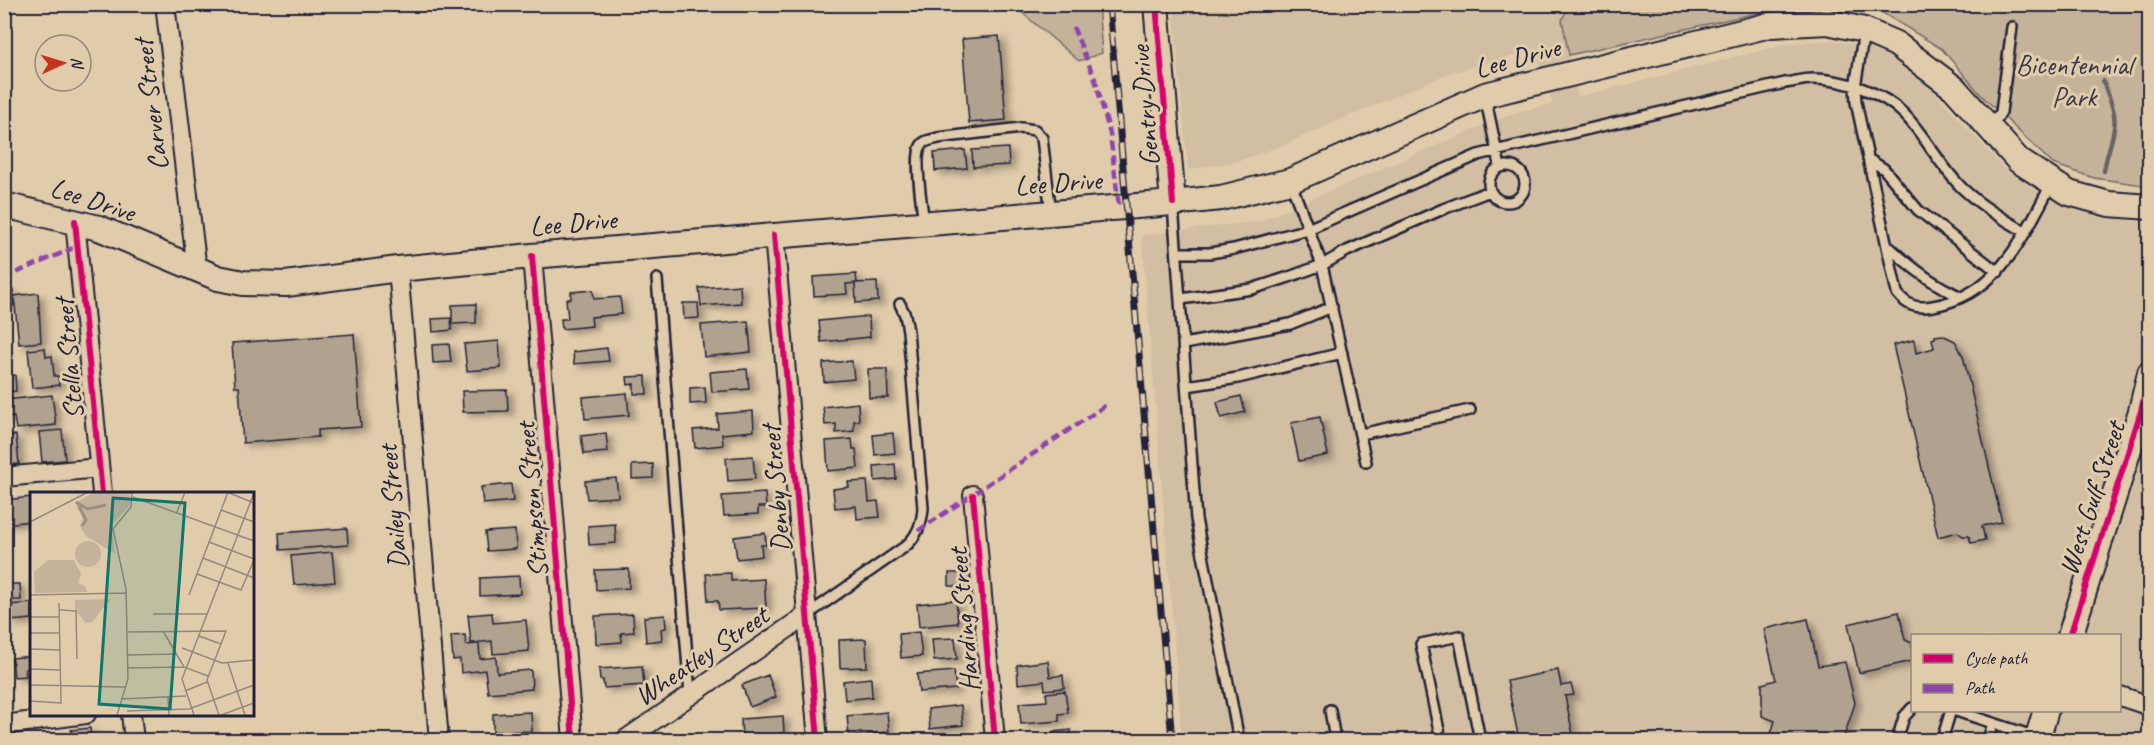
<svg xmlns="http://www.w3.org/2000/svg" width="2154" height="745" viewBox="0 0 2154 745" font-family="Caveat,sans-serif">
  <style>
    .built { fill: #d2bea2; fill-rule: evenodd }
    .green { fill: #c4b29a; stroke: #736a6a; stroke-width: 1.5 }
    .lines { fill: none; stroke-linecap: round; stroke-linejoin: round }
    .stream { stroke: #6b6366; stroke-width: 4.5 }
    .building { fill: #b1a18f; stroke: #22223b; stroke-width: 1.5; filter: url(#shadow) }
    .lane-casing { stroke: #22223b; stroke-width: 14 }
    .street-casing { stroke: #22223b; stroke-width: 22 }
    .secondary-casing { stroke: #22223b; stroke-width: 28 }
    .lane { stroke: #e0cbaa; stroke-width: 9 }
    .street { stroke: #e0cbaa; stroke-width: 18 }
    .secondary { stroke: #e0cbaa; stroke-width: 24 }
    .rail-casing { stroke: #22223b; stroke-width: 7 }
    .rail { stroke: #e0cbaa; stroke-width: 4.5; stroke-dasharray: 14; stroke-linecap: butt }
    .quiet { stroke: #8e44ad; stroke-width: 4.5; stroke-dasharray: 9 4.5; stroke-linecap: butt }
    .cycleway-casing { stroke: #e0cbaa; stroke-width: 10 }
    .cycleway { stroke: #d6006c; stroke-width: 6 }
    .labels { text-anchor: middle; stroke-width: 6; stroke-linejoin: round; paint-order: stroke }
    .street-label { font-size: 28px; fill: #22223b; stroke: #e0cbaa }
    .park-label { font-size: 28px; fill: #3a3849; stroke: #e0cbaa }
    .inset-river { fill: none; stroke: #9c8f82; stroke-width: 3 }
    .inset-road { fill: none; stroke: #94877e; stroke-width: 1.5 }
    .view { fill: #0f766e; fill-opacity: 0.15; stroke: #0f766e; stroke-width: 3 }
    .inset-edge { fill: none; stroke: #22223b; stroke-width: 3 }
  </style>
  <defs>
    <filter id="shadow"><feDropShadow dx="6" dy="4" stdDeviation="3" flood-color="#0004"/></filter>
  </defs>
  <rect width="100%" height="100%" fill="#e0cbaa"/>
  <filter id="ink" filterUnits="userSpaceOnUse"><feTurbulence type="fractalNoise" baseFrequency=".0167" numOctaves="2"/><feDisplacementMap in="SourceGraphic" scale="12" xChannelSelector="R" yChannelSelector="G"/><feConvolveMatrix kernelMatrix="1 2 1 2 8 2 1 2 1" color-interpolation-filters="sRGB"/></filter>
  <g filter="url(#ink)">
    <path class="built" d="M1173 5H1569L1562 20 1578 97 1791 43 1833 40 1878 49 1928 85 2003 168 2037 191 2076 210 2149 224V740H1182L1142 235 1260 221 1510 114 1553 104 1535 50 1449 73 1276 148 1237 161 1188 170ZM1912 636H2120V710H1912Z"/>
    <path class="green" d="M1013 5H1098L1102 53 1079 61Z
      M1569 5V4L1793 5 1569 55 1562 20Z
      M1800 5H2149V186L2094 178 2053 164 1981 95 1942 49 1878 10Z"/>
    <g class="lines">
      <path class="stream" d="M2103 81C2108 95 2117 113 2114 128 2112 143 2106 156 2104 171"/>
    </g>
    <path class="building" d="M999 36 1006 120 969 123 962 39Z
      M1008 148 1009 165 973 167 972 150Z
      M965 150 967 168 935 171 934 153Z
      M856 274 857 283 846 284 847 294 814 296 813 277Z
      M877 282 878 301 856 303 855 283Z
      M740 285 741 303 701 306 699 288Z
      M13 290 14 305 4 306V291Z
      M593 290 594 299 620 297 622 314 591 317 592 326 562 329 561 319H568L566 299H571V292Z
      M38 293 41 342 19 344 14 296Z
      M683 303H698L699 318 684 319Z
      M476 304V323L452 324V305Z
      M869 316 870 337 821 342 819 321Z
      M451 318 452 330 433 332 432 319Z
      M748 321 751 352 704 357 701 325Z
      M354 334 361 427 318 430V437L243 443 239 387H235L232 343Z
      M1942 335 1955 341 1963 356 2002 522 1982 526 1985 540 1971 543 1969 536H1963L1957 532 1938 537 1893 345 1914 340 1916 353 1934 348 1932 339 1935 338V336Z
      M499 341 501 368 467 371 464 344Z
      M449 344 451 362 433 363 432 345Z
      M45 348 46 357 52 356 54 376H58L59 385 32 388 28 350Z
      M607 348 609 361 574 364 573 352Z
      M852 361 854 379 824 382 823 363Z
      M747 369 749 389 712 392 710 372Z
      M868 369H887L888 398H869Z
      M15 375 16 391 4 392V376Z
      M646 376 647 394H634V384L628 385 627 377Z
      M705 387 706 403 690 404V388Z
      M507 390 508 411 463 412 462 391Z
      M627 393 629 415 585 419 583 397Z
      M52 395 56 425 16 429 14 417 4 418V400Z
      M1241 396 1245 412 1221 418 1217 402Z
      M858 403 859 421H854V431L836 433V424L825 425 823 407Z
      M753 411 754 431 722 434 723 445 695 448 693 430 718 428 717 414Z
      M1320 417 1328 455 1299 461 1291 423Z
      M62 430 65 460 42 462 39 432Z
      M606 433 608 452 584 454 581 436Z
      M893 433 895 453 875 455 873 435Z
      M16 435 19 464 4 465V436Z
      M852 439 853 449H856L858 468 828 471 826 441Z
      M753 456 755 479 728 481 726 458Z
      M653 464V478L632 479V465Z
      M895 464 896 479 875 481 874 466Z
      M616 478 618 497 587 499 585 481Z
      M867 481 869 502 878 501 880 517 857 519 856 506 835 508 833 489 849 487 848 482Z
      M511 484 513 501 483 504 481 487Z
      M765 493 766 507H758V514L724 516 722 496Z
      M32 497V521L4 524V500Z
      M615 524 616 543 589 545 588 526Z
      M347 528 348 545 280 550 279 533Z
      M515 530 516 549 487 551 485 532Z
      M765 533 766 545H761L762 556 737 559 734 537Z
      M332 552 335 582 294 585 291 556Z
      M629 569V588L596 590 595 570Z
      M731 573V581L764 579 766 608 719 610 718 601H708L706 574Z
      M949 573H964L965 586H949Z
      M519 576 520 594 480 596V578Z
      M4 584H20L21 600H4Z
      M956 600 958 623 919 627 917 604Z
      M32 603V619L10 621 9 605Z
      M1899 612 1905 640 1912 643V661L1859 673 1848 624Z
      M492 613 493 623 526 620 529 651 493 654 492 641 471 643 468 615Z
      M633 614 634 632 621 633 622 642 596 644 595 616Z
      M665 615 666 628 661 629 662 640 646 642 644 617Z
      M1808 619 1818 666 1845 662 1855 703 1843 740H1769L1775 721 1762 716V684L1776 680 1764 629Z
      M919 632 922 656 901 658 899 634Z
      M465 635 466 645 479 644 480 659 496 657 497 673 531 670 532 689 488 693 485 670 461 673 460 659 453 660 451 636Z
      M955 638 957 659 934 661 932 639Z
      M866 639 867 667 840 668 839 640Z
      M32 656V669H25L26 676 14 677 12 658Z
      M1048 661 1050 677 1063 675 1064 688 1045 690 1044 681 1018 684 1017 665Z
      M642 666 644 685 604 688 603 680H600L599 669Z
      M1558 670 1561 686 1571 684 1574 695 1565 696 1574 740H1519L1507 681Z
      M954 671 956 689 919 692 917 674Z
      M768 675 776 697 750 707 742 685Z
      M871 678 872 697 845 700 843 681Z
      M1065 691 1068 713 1059 714V721L1021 724 1019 703 1047 701 1046 693Z
      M961 705 963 725 930 729 928 709Z
      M531 712 532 731 493 732V714Z
      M887 712 889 732 849 736 847 716Z
      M783 716 784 733H780V738L742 740 741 719Z
      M90 728 91 737 98 736V740H72L71 730Z
      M1071 730 1072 740H1053L1052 732Z"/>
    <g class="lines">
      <defs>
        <path id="lane" d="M1864 32 1855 87 1856 102 1897 293C1907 306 1917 309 1933 306 1999 295 2024 235 2052 183
          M1485 96 1500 167
          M1992 126 2001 112 2012 27
          M1868 159 1884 169 1918 210 1998 272
          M1489 184a18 18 0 1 1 36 0a18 18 0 1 1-36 0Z
          M1290 181 1322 265 1366 462
          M1173 205 1196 519 1239 740
          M924 222C922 208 914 156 921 146 924 140 932 140 938 138L1021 128 1035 130 1042 138 1051 213
          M1887 245C1910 267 1932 284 1961 297
          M1177 253H1210L1234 249 1308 229 1478 155 1785 83C1794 82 1803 79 1812 79 1843 79 1883 92 1905 115 1926 137 1940 166 1962 188 1981 206 2003 219 2026 232
          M657 279 690 694
          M1181 299 1252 289 1289 277 1322 265 1347 251 1443 209 1490 191
          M1184 344 1290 324 1332 307
          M1187 386 1238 378 1342 353
          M1361 434 1470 410
          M807 615 906 546C918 535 922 523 923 508L908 331 905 315 900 304
          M1330 710 1335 740
          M1953 710 2036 737
          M1441 740 1421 644 1459 636 1480 740
          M1897 740 1904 717 1912 708
          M1942 740 1951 710
          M1988 740 1993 723"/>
        <path id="street" d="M165 4 197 270
          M75 221 102 493
          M774 235 818 740
          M532 256 573 740
          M398 269 439 740
          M4 477 99 468
          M973 495 995 740
          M2120 696 2150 706
          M131 714 134 740
          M4 725 86 714
          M625 740 807 615"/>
        <path id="secondary" d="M1156 4 1173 203
          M4 205 99 228 218 278 243 283 286 284 398 269 532 256 1173 203 1221 198 1290 181 1485 95 1770 25 1828 22 1864 30 1896 44 1954 88 2019 161 2069 193 2109 204 2150 207
          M2070 636 2141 411 2150 373
          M2037 740 2046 710"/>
      </defs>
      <use href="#lane" class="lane-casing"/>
      <use href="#street" class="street-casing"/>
      <use href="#secondary" class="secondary-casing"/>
      <use href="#lane" class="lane"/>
      <use href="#street" class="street"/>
      <use href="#secondary" class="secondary"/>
      <defs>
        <path id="rail" d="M1109 4 1172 740"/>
      </defs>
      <use href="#rail" class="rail-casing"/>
      <use href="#rail" class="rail"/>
      <path class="quiet" d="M1073 27 1095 79 1110 134 1119 207
        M4 278 78 246
        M918 531 1106 405"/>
      <defs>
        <path id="cycleway" d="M1156 4 1173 203
          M75 221 102 493
          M774 235 818 740
          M532 256 573 740
          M973 495 995 740
          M2070 636 2141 411 2150 373"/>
      </defs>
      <use href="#cycleway" class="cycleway-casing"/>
      <use href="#cycleway" class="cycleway"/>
    </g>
  </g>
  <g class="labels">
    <g class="street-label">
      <text transform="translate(1517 57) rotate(-15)" y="10">Lee Drive</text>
      <text transform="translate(150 105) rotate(-97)" y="10">Carver Street</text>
      <text transform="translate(1144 106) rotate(-95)" y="10">Gentry Drive</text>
      <text transform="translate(1058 182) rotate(-4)" y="10">Lee Drive</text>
      <text transform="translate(93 199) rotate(18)" y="10">Lee Drive</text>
      <text transform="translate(573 222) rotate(-5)" y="10">Lee Drive</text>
      <text transform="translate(68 359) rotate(-95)" y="10">Stella Street</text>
      <text transform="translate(775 489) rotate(-95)" y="10">Denby Street</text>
      <text transform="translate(2091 498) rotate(-72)" y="10">West Gulf Street</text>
      <text transform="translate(531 500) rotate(-95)" y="10">Stimpson Street</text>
      <text transform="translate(392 507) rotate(-95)" y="10">Dailey Street</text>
      <text transform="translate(963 620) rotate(-95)" y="10">Harding Street</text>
      <text transform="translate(701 655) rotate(-34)" y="10">Wheatley Street</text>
    </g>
    <g class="park-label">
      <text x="2074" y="74">Bicentennial<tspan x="2074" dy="32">Park</tspan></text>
    </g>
  </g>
  <g transform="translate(30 492)">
    <rect width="224" height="224" fill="#e0cbaa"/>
    <path d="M65 0H100V13L82 33 85 62 56 44 50 34 53 27 45 11ZM45 62a13 13 0 1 1 26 0a13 13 0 1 1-26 0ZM18 68H44L51 82 48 91 55 94 57 100 5 101 4 80ZM81 107 62 130 56 131 45 118V108Z" fill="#c4b29a"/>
    <path class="inset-river" d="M46 10 58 17 76 13M49 14 56 28 52 34"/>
    <path class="inset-road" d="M197 0 224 11M103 5 224 49M191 18 224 30M147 20 155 0M0 30 58 0M179 50 224 67M173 66 224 86M167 82 211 98 224 68M0 103 96 101M159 103 198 0M30 118 46 119 47 167M123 122H177M0 125H30M133 139 154 175M98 140 196 139 177 188 189 223M0 141H30M169 144 191 152M152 156 192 171 224 168M0 157 30 158M98 163 147 162M198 171 215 223M97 176 154 175 178 184M0 177 30 178M0 193 95 195M155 199 177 190M0 200V223M138 205 139 223M91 207 156 204M0 209 31 211 29 111M97 219 159 217 224 193M87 223 98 187 96 97 83 37 101 15 102 0M164 223 152 187 224 1M191 223 224 211"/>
    <path class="view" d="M83 6 155 11 140 217 69 212Z"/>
    <rect width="224" height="224" class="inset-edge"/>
  </g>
  <rect width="2154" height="745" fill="none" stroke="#e0cbaa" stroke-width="24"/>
  <rect x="12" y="12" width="2130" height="721" fill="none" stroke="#22223b" stroke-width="2" filter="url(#ink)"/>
  <rect x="1911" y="634" width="210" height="78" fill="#e0cbaa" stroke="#94877e" stroke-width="1.5"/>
  <rect x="1923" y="654" width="30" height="9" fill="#d6006c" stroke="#94877e" stroke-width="1.5"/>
  <text x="1965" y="664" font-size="18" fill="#22223b">Cycle path</text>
  <rect x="1923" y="684" width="30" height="9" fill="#8e44ad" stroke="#94877e" stroke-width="1.5"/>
  <text x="1965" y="694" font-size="18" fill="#22223b">Path</text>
  <g transform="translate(63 63) rotate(86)"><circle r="28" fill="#e0cbaa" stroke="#94877e" stroke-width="1.5"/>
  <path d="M0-4.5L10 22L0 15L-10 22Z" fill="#c8321e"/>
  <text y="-9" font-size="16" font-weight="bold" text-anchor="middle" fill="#22223b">N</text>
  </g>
</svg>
